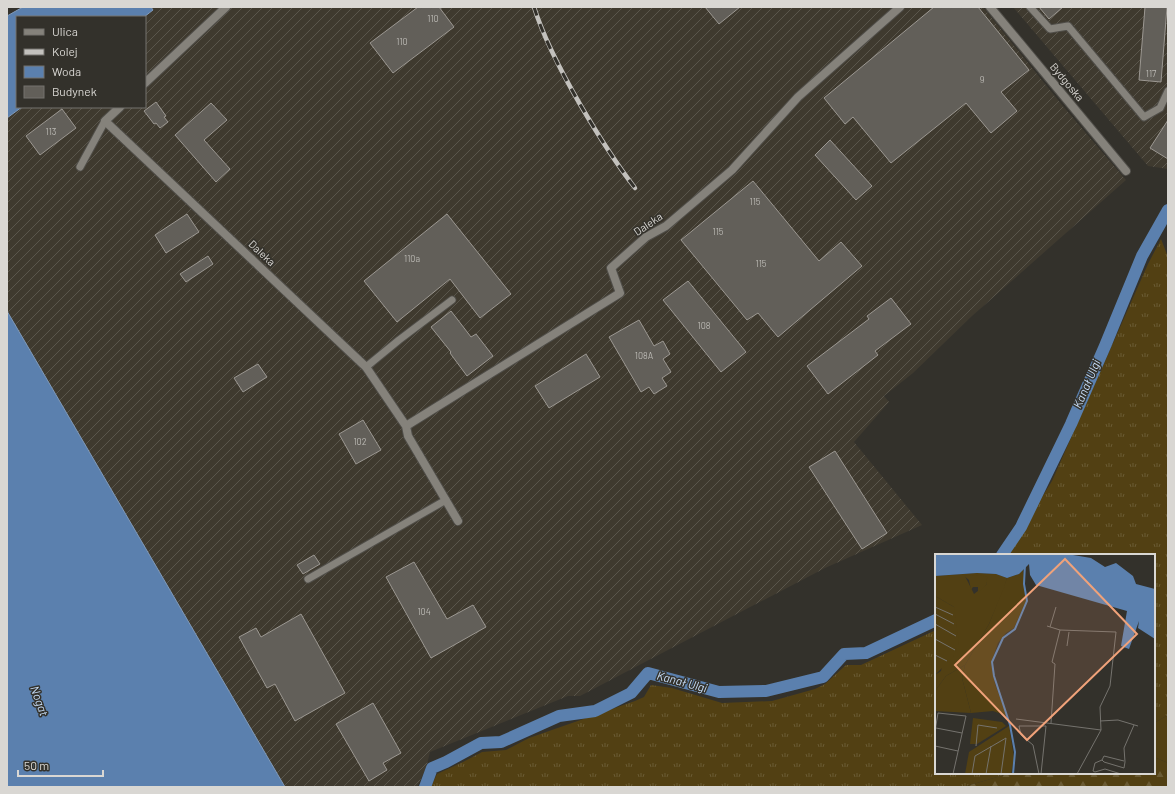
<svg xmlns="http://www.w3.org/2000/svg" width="1175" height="794" viewBox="0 0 1175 794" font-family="Barlow,sans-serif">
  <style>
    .industrial { fill: url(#industrial-furrows) }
    .grass { fill: url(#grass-tufts) }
    .forest { fill: url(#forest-firs) }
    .garden { fill: #524013 }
    .water { fill: #5b80ae; stroke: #819ab9 }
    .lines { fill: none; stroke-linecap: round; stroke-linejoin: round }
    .canal { stroke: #5b80ae; stroke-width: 12 }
    .building { fill: #625f59; stroke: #9c9892 }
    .service-casing { stroke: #504e49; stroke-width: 9 }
    .minor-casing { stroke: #504e49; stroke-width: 10 }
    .service { stroke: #85827b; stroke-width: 7 }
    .minor { stroke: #85827b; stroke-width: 8 }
    .rail-casing { stroke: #c3c1bd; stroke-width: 4.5 }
    .rail { stroke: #33312b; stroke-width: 3; stroke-dasharray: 9; stroke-linecap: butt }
    .labels { text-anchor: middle; stroke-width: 3; stroke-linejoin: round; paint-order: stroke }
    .number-label { font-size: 9px; fill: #bbb9b4 }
    .street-label { font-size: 11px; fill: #d9d7d3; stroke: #33312b }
    .water-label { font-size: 12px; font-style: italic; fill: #c7def9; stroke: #33312b }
    .inset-river { fill: none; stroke: #5b80ae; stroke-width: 2 }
    .inset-road { fill: none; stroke: #75736e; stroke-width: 1 }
    .view { fill: #f0a27a; fill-opacity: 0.15; stroke: #f0a27a; stroke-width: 2 }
    .inset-edge { fill: none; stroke: #d9d7d3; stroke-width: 2 }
  </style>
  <defs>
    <pattern id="industrial-furrows" width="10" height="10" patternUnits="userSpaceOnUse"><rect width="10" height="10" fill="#3f3a2f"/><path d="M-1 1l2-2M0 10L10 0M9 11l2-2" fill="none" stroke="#5a564c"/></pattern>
    <pattern id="grass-tufts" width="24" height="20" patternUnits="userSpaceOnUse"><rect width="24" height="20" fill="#524013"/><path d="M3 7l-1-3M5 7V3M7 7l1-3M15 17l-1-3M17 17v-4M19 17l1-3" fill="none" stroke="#6a5b34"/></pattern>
    <pattern id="forest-firs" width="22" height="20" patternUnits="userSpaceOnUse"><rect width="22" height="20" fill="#524013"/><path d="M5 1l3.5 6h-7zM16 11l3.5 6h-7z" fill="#6a5b34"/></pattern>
  </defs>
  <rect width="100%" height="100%" fill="#33312b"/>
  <path class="industrial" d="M151 7H983L1062 105 1126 180 972 316 913 373 884 396 889 402 854 442 922 525 825 568 580 696H568L430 752 426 768 417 787H285L7 311V118L22 107H145V17H144L153 10Z
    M1013 7H1168V169L1148 166Z"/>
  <path class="grass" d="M1161 239 1168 257V715L1154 723V555H1006L1052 481 1148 264Z
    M936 630V773H1011L963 787H431L437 774 463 762 482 752 506 750 529 738 635 701 644 697 651 685 672 688 722 703 772 701 815 689 825 684 846 665H861Z"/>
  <path class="forest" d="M1154 757 1168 763V787H963L1011 773H1154Z"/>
  <path class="garden" d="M1168 715V763L1154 757V723Z"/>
  <path class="water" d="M23 7H151L153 10 144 17H17V107H22L7 118V16Z
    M7 311 285 787H7Z"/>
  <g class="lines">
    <path class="canal" d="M1002 555 1021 527 1071 424 1105 346 1142 256 1168 210
      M425 787 432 768 446 762 481 743 501 742 559 716 595 711 631 693 648 673 719 692 766 691 823 677 844 654 866 653 936 620"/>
  </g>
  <path class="building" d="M418 7H439L454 27 393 73 370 43Z
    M705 7H740L719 24Z
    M934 7H978L1029 70 1001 92 1017 111 991 133 966 103 891 163 853 117 845 124 824 98Z
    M1039 7H1063L1049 19Z
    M1145 7H1167L1161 82 1139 80Z
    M156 102 166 116 164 117 168 122 160 128 156 123 154 124 144 111Z
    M211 103 227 120 204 140 230 169 216 182 175 135Z
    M62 109 76 128 40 155 26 136Z
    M1168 120V159L1150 148Z
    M830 140 872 186 856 200 815 155Z
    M753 181 819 261 841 242 862 266 778 337 758 313 747 320 681 240Z
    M187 214 199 232 166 253 155 235Z
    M447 214 511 294 480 318 450 279 397 322 364 281Z
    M208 256 213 264 186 282 180 274Z
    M688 281 746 352 721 372 663 300Z
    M891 298 911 324 875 351 878 355 828 394 807 366 869 319 867 316Z
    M451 311 471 337 476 334 493 356 467 376 450 353 451 352 431 327Z
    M639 320 654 346 663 341 670 354 663 359 671 372 662 378 667 386 654 394 649 387 641 392 609 337Z
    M586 354 600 377 549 408 535 386Z
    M258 364 267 377 243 392 234 378Z
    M363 420 381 450 356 464 339 434Z
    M835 451 887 533 862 549 809 467Z
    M314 555 320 564 303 574 297 565Z
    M414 562 447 619 473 605 486 627 431 658 386 577Z
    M301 614 345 693 295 721 275 684 267 688 239 637 256 628 261 637Z
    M373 703 401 753 383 763 387 770 369 781 336 724Z"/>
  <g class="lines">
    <defs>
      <path id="service" d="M1030 7 1050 29 1068 26 1144 117 1160 108 1168 91
        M80 167 105 121
        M366 367 399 340 452 300
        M308 579 446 500"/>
      <path id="minor" d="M990 7 1126 171
        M145 83 226 7
        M120 107 105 121 366 367 406 426
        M458 521 408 436 406 426 620 293 611 268 646 237 666 226 732 170 798 97 900 7"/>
    </defs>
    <use href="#service" class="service-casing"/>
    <use href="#minor" class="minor-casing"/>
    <use href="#service" class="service"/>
    <use href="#minor" class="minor"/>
    <defs>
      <path id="rail" d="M534 7C545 42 563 75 581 106 598 135 615 162 635 188"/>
    </defs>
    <use href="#rail" class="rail-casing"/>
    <use href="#rail" class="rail"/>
  </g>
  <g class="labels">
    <g class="number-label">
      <text x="433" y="22">110</text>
      <text x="402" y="45">110</text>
      <text x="1151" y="77">117</text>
      <text x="982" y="83">9</text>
      <text x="51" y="135">113</text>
      <text x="755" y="205">115</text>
      <text x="718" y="235">115</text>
      <text x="412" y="262">110a</text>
      <text x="761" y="267">115</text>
      <text x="704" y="329">108</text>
      <text x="644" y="359">108A</text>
      <text x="360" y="445">102</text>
      <text x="424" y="615">104</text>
    </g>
    <g class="street-label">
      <text transform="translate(1067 82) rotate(50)" y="4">Bydgoska</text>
      <text transform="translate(648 224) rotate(-34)" y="4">Daleka</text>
      <text transform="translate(262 253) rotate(43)" y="4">Daleka</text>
    </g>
    <g class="water-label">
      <text transform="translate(1087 384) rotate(-67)" y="4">Kanał Ulgi</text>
      <text transform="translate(682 682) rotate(15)" y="4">Kanał Ulgi</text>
      <text transform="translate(39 701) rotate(70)" y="4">Nogat</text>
    </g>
  </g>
  <g transform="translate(935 554)">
    <rect width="220" height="220" fill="#33312b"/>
    <path d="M88 15 91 47 79 74 71 79 63 89 56 109 60 130 72 162 58 157 36 159 27 124 30 111 54 70 72 24 84 20Z" fill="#524013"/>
    <path d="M42 19 61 20 72 24 69 34 54 70 30 111 11 122 0 137V121L6 117 19 53 0 42V22ZM30 22H48L52 30 39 40Z" fill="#524013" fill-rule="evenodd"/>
    <path d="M44 21 53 23 51 26 52 30 43 39V33H38L36 36 34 26 29 22Z" fill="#524013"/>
    <path d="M0 42 19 53 24 89 18 103 0 121ZM30 111 27 124 36 159 0 157V137L11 122ZM38 164 67 168 71 172 42 190H35ZM74 172 79 204 76 220H30L34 198Z" fill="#524013"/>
    <path d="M0 0H132L156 4 170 13 181 9 198 22 201 30 220 35V85L203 74 204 67 194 95 186 92 192 57 101 31 95 21 94 10 84 20 72 24 61 20 42 19 0 22Z" fill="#5b80ae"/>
    <path class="inset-river" d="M78 220 80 198 75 171 59 122 57 108 68 84 80 75 92 47 89 30 90 10"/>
    <path class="inset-road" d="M0 53 18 61M0 60 19 70M0 70 21 82M112 72 125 76 117 108 120 110 116 169M115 73 121 53M125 76 181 78 175 132 165 153 166 176 142 220M0 85 20 96M132 92 134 78M0 101 12 107M81 165 166 176M165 167 183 166 203 172M1 174 27 179M0 177 3 159 31 162 18 220M0 192 23 197M41 192 43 171 62 174M167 206 160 209 158 217 160 218 170 215 186 220M189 207 169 202 167 206 169 208 189 214 190 208 189 194 199 171M37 220 40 202 71 184 66 220M51 220 56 192M104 220 98 191 86 181 84 172H111L106 220"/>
    <path class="view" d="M130 5 202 80 92 186 20 111Z"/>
    <rect width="220" height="220" class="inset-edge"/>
  </g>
  <rect width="1175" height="794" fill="none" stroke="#d9d7d3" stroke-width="16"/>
  <rect x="16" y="16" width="130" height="92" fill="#33312b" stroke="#75736e"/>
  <rect x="24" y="29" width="20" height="6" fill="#85827b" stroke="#75736e"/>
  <text x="52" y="36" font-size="12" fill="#d9d7d3">Ulica</text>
  <rect x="24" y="49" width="20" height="6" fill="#c3c1bd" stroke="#75736e"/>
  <text x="52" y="56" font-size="12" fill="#d9d7d3">Kolej</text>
  <rect x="24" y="66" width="20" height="12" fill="#5b80ae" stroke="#75736e"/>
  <text x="52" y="76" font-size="12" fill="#d9d7d3">Woda</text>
  <rect x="24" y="86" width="20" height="12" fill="#625f59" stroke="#75736e"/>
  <text x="52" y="96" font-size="12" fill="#d9d7d3">Budynek</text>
  <path d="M18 770v6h85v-6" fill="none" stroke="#d9d7d3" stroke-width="2"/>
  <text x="24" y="770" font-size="12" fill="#d9d7d3" stroke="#33312b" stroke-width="3" paint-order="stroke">50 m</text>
</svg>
